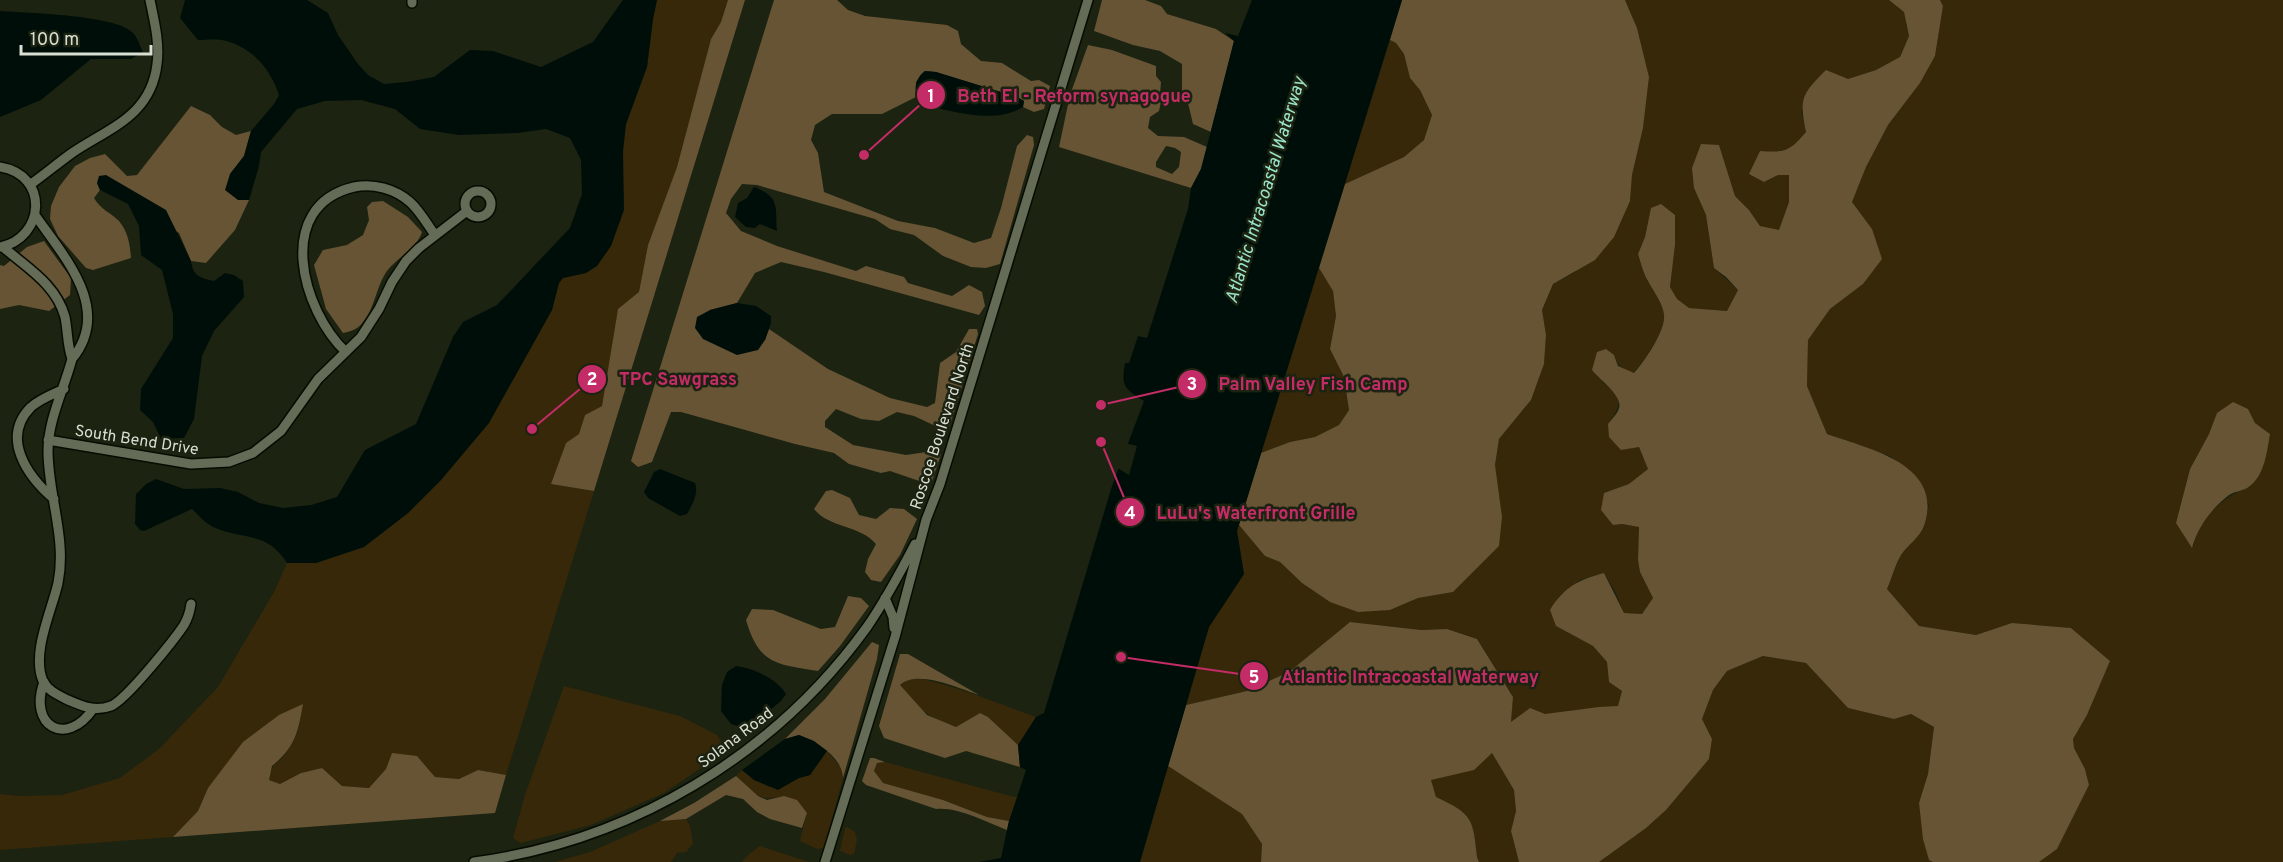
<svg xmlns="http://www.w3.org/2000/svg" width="2283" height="862" viewBox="0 0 2283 862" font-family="Overpass,sans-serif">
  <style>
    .green { fill: #37280a; fill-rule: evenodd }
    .forest { fill: #665435; fill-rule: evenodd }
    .water { fill: #000e09 }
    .pier { fill: #1c2311 }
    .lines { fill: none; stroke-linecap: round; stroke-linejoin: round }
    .minor-casing { stroke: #070c01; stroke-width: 12 }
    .minor { stroke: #646c58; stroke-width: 9 }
    .labels { text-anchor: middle; stroke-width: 5; stroke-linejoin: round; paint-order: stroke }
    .street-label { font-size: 16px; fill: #dadfd4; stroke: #1c2311 }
    .water-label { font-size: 18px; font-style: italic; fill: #9ae4cb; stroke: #1c2311 }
    .leader { fill: none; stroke: #c42c67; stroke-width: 2 }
    .callout-dot { fill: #c42c67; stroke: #1c2311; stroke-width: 2 }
    .mark-label { font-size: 18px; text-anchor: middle; font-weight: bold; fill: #fff }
    .callout-label { font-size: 18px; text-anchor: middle; font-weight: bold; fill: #c42c67; stroke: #1c2311; stroke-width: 5; stroke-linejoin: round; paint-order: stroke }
  </style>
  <rect width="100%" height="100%" fill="#1c2311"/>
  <path class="green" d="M657 0H728L721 22 711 39 677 167 648 245 639 292 618 310 602 406 585 415 579 435 566 443 552 484 594 491 506 775 478 770 459 779 435 777 417 756 386 769 369 788 342 786 322 768 301 773 280 784 269 780C273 759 276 767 286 753 297 739 301 722 302 705L208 788 198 811 173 837 0 850V794L19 796 62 795 120 778 159 749 218 687 274 592 287 563H316L364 547 408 513 441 480 489 422 552 310 559 283 563 278 586 273 623 151 626 124 647 67 653 19Z
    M1625 0H1889L1904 12 1909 36 1899 58 1876 70 1848 79 1801 111 1806 132 1793 148 1774 152 1764 182 1778 175H1789V202L1779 231 1761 227 1749 210 1735 196 1719 145 1694 188 1706 215 1714 268 1738 290 1727 311 1688 308 1677 300 1670 287 1675 245V215L1651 209 1645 237 1638 254C1641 263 1643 273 1648 281 1653 291 1663 303 1664 315 1666 330 1644 362 1633 373 1622 370 1618 365 1614 355L1602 382C1623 396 1622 405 1608 424L1639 447 1648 469 1630 484 1604 493 1613 525 1622 524 1639 527 1638 560 1640 572 1653 598 1642 614 1624 613 1615 591 1604 573 1580 580 1559 596 1556 626 1593 646 1607 662 1609 682 1622 691 1618 707 1575 710 1511 722 1513 696 1477 639 1447 629 1421 630 1350 622 1289 672 1247 691 1186 705 1209 627 1244 574 1237 531 1239 525 1265 556 1280 562 1302 583 1330 602 1390 610 1418 598 1453 592 1499 546 1495 465 1499 439 1531 400 1544 364 1546 335 1542 310 1553 284 1574 273 1630 201 1632 175 1643 128 1649 77 1637 28Z
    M1940 0H2283V862H2039L2057 849 2089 785 2085 769 2074 748 2073 739 2087 715 2110 661 2071 628 2012 623 1976 635 1919 626 1887 589 1900 556 1924 528 1929 504 1890 456 1827 434 1807 386 1808 340 1830 309 1863 284 1872 229 1852 202 1866 167 1888 125 1920 83 1935 56 1943 6ZM2248 409 2255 423 2270 434 2251 486C2222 497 2201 517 2193 547L2176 523 2190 469 2209 434 2217 414Z
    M1390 40 1396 43 1404 54 1410 78 1420 90 1432 115 1424 140 1404 157 1345 184Z
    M1319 268 1333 291 1336 316 1330 349 1344 377 1349 410 1339 425 1315 437 1290 442 1261 453Z
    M1763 656 1806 663 1848 708 1894 719 1911 714 1934 727 1928 774 1919 803 1929 859 1933 862H1599L1646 828 1666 810 1709 759 1712 739 1702 719 1713 690 1727 671Z
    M916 678C958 686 996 703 1036 717L1018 745 988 717 980 713 956 727C931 720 915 706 900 686L906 680Z
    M564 686 680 716 717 735 726 751 664 793 591 825 521 843 513 838 525 795Z
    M827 751 843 770V778L824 848 817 849 800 841 807 813 784 796C757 802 754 794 736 776L742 770 768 787 810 775Z
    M1492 753 1514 790 1516 811 1511 831 1519 862H1479L1477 857C1473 819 1473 814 1436 797L1431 780 1451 774Z
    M885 762 1014 797 1019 796 1009 821 987 817 943 800 882 783 874 772 877 763Z
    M1168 766 1242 814 1262 844 1261 862H1140Z
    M686 819 690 826 693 844 686 852 677 853 671 862H555L590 852 660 821Z
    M847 827 855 832 857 840 854 854 851 855 840 851 845 828Z
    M760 846 809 862H742L747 856Z"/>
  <path class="forest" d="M728 0H745L594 491 551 484 566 443 579 434 585 415 602 406 618 309 639 292 648 245 677 167 711 39 721 22Z
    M774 0H837L848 10 865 16 947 25 958 31 961 44 981 61 1002 63 1031 81 1039 80 1050 86 1044 109 1034 112 1023 107 1024 101 1017 97 936 72 925 71 916 82V97L882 114H832L815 125 811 140 818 153 824 192 898 221 935 228 974 243 991 238 1001 208 1017 146 1027 135 1033 137 1034 145 1000 264 986 268 971 267 943 256 914 235 890 229 875 219 757 185 742 184 731 199 726 213 741 231 777 246 856 271 866 266 904 277 908 283 952 296 969 285 982 292 985 306 979 315 824 272 781 262 755 273 737 303 710 310 765 340 769 329 828 369 890 398 927 407 935 403 940 363 956 352 969 329H977L978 334 950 425 944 430 914 416 897 412 879 421 861 419 836 409 825 421V427L853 445 906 455 933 451 941 454 932 481 925 483 890 471 881 473 849 464 834 453 795 444 681 412H671L652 462 638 467 631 461Z
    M1102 0H1145L1161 6 1167 14 1216 29 1234 41 1211 132 1193 124 1188 103 1182 97V64L1160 51 1133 45 1094 31Z
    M1402 0H1625L1637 28 1649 77 1643 128 1632 175 1630 201 1614 237 1595 260 1553 284 1542 310 1546 335 1544 364 1531 400 1499 439 1495 465 1502 517 1499 546 1453 592 1418 598 1390 610 1358 612 1330 602 1302 583 1280 562 1265 556 1239 525 1261 453 1290 442 1315 437 1339 425 1349 410 1344 377 1330 349 1336 316 1333 291 1319 268 1345 184 1404 157 1424 140 1432 115 1420 90 1410 78 1404 54 1396 43 1390 40Z
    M1889 0H1940L1943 6 1935 56 1920 83 1888 125 1866 167 1852 202 1872 229 1882 259 1863 284 1830 309 1808 340 1807 386 1827 434C1869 449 1945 464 1924 526 1920 537 1908 545 1901 555 1895 565 1892 578 1887 589L1919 626 1976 635 2012 623 2071 628 2110 661 2087 715 2073 739 2074 748 2085 769 2089 785 2057 849 2039 862H1933L1929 860 1923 839 1919 803 1928 774 1934 727 1911 714 1894 719 1848 708 1806 663 1763 656 1727 671 1713 690 1702 719 1712 739 1709 759 1666 810 1646 828 1599 862H1519L1511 831 1516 811 1514 790 1492 753 1474 770 1431 780 1436 797C1473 814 1473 819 1477 857L1479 862H1261L1262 844 1242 814 1168 766 1186 705 1247 691 1289 672 1350 622 1421 630 1447 629 1477 639 1513 697 1511 722 1530 708 1545 714 1599 707 1618 706 1622 691 1609 682 1607 662 1593 646 1556 626 1550 610C1564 587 1578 580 1604 573L1624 613 1642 614 1653 598 1640 572 1638 560 1639 527 1622 524 1613 525 1601 510 1604 493 1629 484 1648 469 1639 447 1621 450 1609 437 1608 424C1612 419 1618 413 1619 408 1623 396 1599 379 1592 370L1597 352 1606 349 1614 355 1618 366 1634 373C1644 362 1666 330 1664 315 1663 303 1653 291 1648 281 1643 273 1641 263 1638 254L1645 237 1651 208 1661 204 1675 215V245L1670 287 1677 299 1689 308 1727 311 1738 290 1726 277 1714 268 1706 215 1694 188 1692 168 1701 144 1719 145 1735 196 1749 210 1760 226 1779 230 1789 202V175H1778L1764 182 1749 174 1760 151C1785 153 1790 151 1806 132 1799 98 1802 94 1826 70L1848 79 1876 70 1900 57 1909 36 1904 12Z
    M1088 45 1112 50 1156 66V76L1161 82 1160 95 1162 98 1159 111 1150 117 1148 128 1158 136 1184 137 1207 147 1201 169 1191 188 1059 147 1070 95ZM1166 146 1175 148 1181 152 1179 167 1172 174 1156 167V162Z
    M191 106 210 115 222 127 236 135 251 131 244 156 230 174 238 200H249L235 230 206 263 191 261 179 233 97 183 100 190 94 198C100 209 111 213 119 221 128 232 130 244 131 258L93 270 86 268 58 236 50 219 51 206 59 187 75 166 90 158 105 154 127 176 137 175Z
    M383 201 408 217 422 232C417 249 394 259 385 274 376 289 374 309 363 322 358 329 352 331 343 333L326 309 314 265 323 250 347 245 363 235 369 220 367 207 372 202Z
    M44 241 71 278 70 295 49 311 19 305 0 309V265L4 266 27 247Z
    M2233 402 2248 409 2255 423 2270 434C2267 451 2265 474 2250 486 2244 491 2235 491 2229 495 2211 509 2198 527 2192 548L2176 523 2190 469 2209 434 2217 413Z
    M832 490 850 498 859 515 876 519 890 508 904 509 917 519 900 555 881 582 871 580 865 572 868 559 876 544C860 525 829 528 814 509L826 491Z
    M848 596 861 598 869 606 840 646 818 671C777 664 759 665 746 620L752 609 773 610 821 629 835 627Z
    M872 642 879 645 877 659 843 778C842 756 816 742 799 735L785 739 825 699Z
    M900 654H908L979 695C958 688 917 669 900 685L927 715 956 727 980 713 988 717 1018 745 1020 767 966 751 945 758 884 738 879 726Z
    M303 704C298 733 295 747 272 766L269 780 280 784 301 773 322 768 342 786 369 788 386 769 392 753 417 756 435 777 459 779 478 770 506 775 495 813 173 837 198 811 208 788 243 742 279 715Z
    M870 758H874L885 762 877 763 874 771 883 783 943 800 987 817 1009 821 1007 830C986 822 959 807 936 809L866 785 862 781Z
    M736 776 758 796 767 800 784 796 797 800 807 813 802 828 770 819 757 812 743 799 726 795 686 819 660 821 694 803Z"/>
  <path class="water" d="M185 0H307L328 13 338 35 358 64 368 75 384 84 407 82 434 77 470 50 493 51 541 67 593 42 623 0H657L653 19 647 67 626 124 623 151 624 210 611 246 597 266 586 273 563 278 559 283 552 310 489 423 441 480 408 513 364 547 316 563H287C267 531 242 540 213 527 205 523 198 515 192 509L144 531 140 530 135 524 136 494 146 484 156 479 184 489 220 488 238 492 259 503 283 508 311 505 337 497 365 450 416 424 453 337 463 322 497 305 570 228 582 194 581 160 570 138 546 129 518 133 459 135 420 129 395 109 361 100 325 101 297 109 261 152 259 166 249 200H238L225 190 230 174 244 156 251 131 274 104 279 95C270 68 251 46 222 40 214 39 205 40 198 40L180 18Z
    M1252 0H1402L1237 531 1244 574 1209 627 1140 862H979L1001 858 1009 821 1026 770 1020 767 1018 745 1036 717 1044 713 1112 486 1144 401C1124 388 1121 387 1125 363H1129L1138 336 1147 338 1188 209 1191 188 1201 169 1234 41 1225 33 1238 36Z
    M0 11C28 13 114 15 132 32 137 36 140 46 143 52L131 59H91L41 100 0 117Z
    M925 71 936 72 1017 97 1024 101 1023 107C993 125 952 111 920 104 913 93 914 79 925 71Z
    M106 175 166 210 191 261C193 276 200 278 214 281L225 273 234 275 243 281 244 297 214 331 202 356 194 419 184 438 161 439 153 422 140 410 141 389 173 338V314L162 270 141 255 139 226 128 204 100 190 97 183 99 176Z
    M754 187C781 197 775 208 777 231L760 224 755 228 746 227 735 217 738 203 747 198Z
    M737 303 756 306 771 316V323L765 340 758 350 737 355 703 339 695 328 697 317 710 310Z
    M660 469 695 483C699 494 692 505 687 514L680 516 648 498 644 492 654 472Z
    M736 666C753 668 777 679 786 694L781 701 747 729 731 724 721 711 722 685 727 672Z
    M799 735 814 741 827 751 810 775 799 778 778 790 754 780 742 770 785 739Z"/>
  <path class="pier" d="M1125 443 1137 446 1129 475 1116 467Z"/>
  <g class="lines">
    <defs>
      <path id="minor" d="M412 3V0
        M0 167C50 175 45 238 0 247
        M31 184C45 174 58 163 72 153 109 128 151 116 157 64 160 43 154 20 150 0
        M465 204a13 13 0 1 1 26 0a13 13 0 1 1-26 0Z
        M3 247C27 268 56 284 65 317 68 332 67 345 72 359 113 309 64 257 35 215
        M346 352C302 311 273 206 354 187 374 183 395 189 410 202 420 211 427 224 435 235
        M72 359C64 389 48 420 48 451 48 495 67 539 58 583 52 610 31 653 43 681 48 691 58 695 68 700 82 706 95 712 111 706 126 700 174 640 184 625 188 618 190 611 191 604
        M48 440 191 464 229 462 253 453 281 431 318 379 361 337 379 309 392 282 406 261 419 248 467 211
        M54 499C28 477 0 438 31 407 40 399 53 394 64 389
        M885 598 893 617 894 628
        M44 682C28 726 66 748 93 709
        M474 862C631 841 774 756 867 627 885 601 900 573 915 544
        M825 862 895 637 926 520 940 484 1088 0"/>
    </defs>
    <use href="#minor" class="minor-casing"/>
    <use href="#minor" class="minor"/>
  </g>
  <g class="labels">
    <g class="street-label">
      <text transform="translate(941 426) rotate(-72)" y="6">Roscoe Boulevard North</text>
      <text transform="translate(137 439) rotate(9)" y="6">South Bend Drive</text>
      <text transform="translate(735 737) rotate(-37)" y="6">Solana Road</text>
    </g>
    <g class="water-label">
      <text transform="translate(1265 190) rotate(-73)" y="6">Atlantic Intracoastal Waterway</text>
    </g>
  </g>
  <path class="leader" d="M864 155L931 95M532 429L592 379M1101 405L1192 384M1101 442L1130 512M1121 657L1254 676"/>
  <g class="callout-dot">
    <circle cx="864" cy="155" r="6"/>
    <circle cx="532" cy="429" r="6"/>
    <circle cx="1101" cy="405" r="6"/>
    <circle cx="1101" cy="442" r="6"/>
    <circle cx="1121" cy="657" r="6"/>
    <circle cx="931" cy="95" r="15"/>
    <circle cx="592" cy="379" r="15"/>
    <circle cx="1192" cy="384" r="15"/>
    <circle cx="1130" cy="512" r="15"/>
    <circle cx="1254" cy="676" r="15"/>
  </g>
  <g class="mark-label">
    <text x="931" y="102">1</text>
    <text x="592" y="385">2</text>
    <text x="1192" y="390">3</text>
    <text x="1130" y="519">4</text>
    <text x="1254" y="683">5</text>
  </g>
  <g class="callout-label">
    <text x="1074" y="102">Beth El - Reform synagogue</text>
    <text x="678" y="385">TPC Sawgrass</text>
    <text x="1313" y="390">Palm Valley Fish Camp</text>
    <text x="1256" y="519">LuLu's Waterfront Grille</text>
    <text x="1410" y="683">Atlantic Intracoastal Waterway</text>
  </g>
  <path d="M21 45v9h130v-9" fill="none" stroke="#dadfd4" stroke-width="3"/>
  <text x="30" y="45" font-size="18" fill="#dadfd4" stroke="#1c2311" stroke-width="4.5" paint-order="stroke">100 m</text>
</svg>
